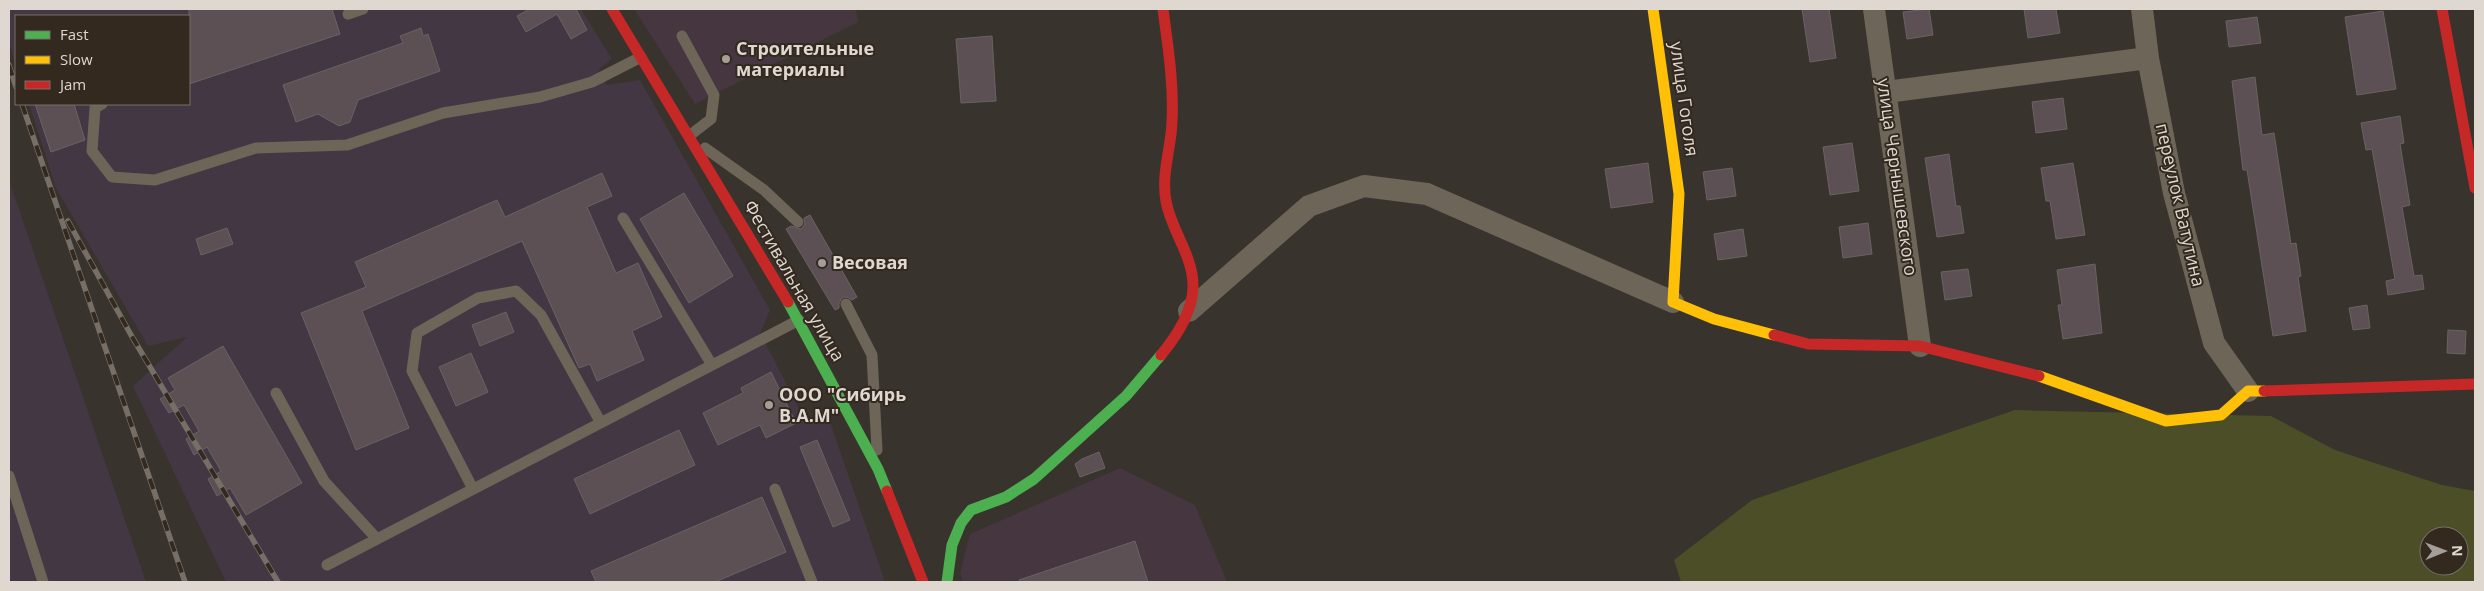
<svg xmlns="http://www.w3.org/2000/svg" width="2484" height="591" viewBox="0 0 2484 591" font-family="'Open Sans',sans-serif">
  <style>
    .commercial { fill: #453640 }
    .industrial { fill: #433743 }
    .green { fill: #4b4e26; fill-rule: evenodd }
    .building { fill: #5c5054; stroke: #696363 }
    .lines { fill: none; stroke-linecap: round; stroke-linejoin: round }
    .lane { stroke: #6e6559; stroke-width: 11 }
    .street { stroke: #6e6559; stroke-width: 22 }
    .fast { stroke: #4caf50; stroke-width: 11 }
    .slow { stroke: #ffc107; stroke-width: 11 }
    .jam { stroke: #c62828; stroke-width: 11 }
    .rail-casing { stroke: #766f67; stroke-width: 5.5 }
    .rail { stroke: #33291e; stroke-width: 4; stroke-dasharray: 11; stroke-linecap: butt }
    .poi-dot { fill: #a59e98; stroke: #33291e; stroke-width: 2 }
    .labels { text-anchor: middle; stroke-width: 4; stroke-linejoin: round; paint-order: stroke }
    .poi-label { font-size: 18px; font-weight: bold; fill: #dfd8d1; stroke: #33291e; text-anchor: start }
    .street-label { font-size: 18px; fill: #dfd8d1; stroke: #33291e }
  </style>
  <rect width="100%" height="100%" fill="#39332d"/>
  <path class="commercial" d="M634 9H856L858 22 695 104Z
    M1120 468 1195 505 1227 582H963L960 573 970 534Z"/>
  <path class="industrial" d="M9 9H581L612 59 598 70 607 85 640 80 770 310 760 333 806 422 827 413 885 582H226L133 386 187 337 148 346 56 188 29 104H189V16H16V66L9 43Z
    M9 180 146 582H9Z"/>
  <path class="green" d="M2015 410 2271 416 2335 450 2442 485 2475 491V582H1681L1674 560 1752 500ZM2429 536H2459V566H2429Z"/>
  <path class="building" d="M189 9H332L340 34 189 84Z
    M530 9H576L587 30 571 39 557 14 526 32 517 16Z
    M1802 9H1829L1836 58 1810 62Z
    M1929 9 1933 35 1907 39 1903 12Z
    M2024 9H2056L2060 33 2028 38Z
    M2383 11 2396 89 2357 95 2345 17Z
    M2257 17 2261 43 2229 47 2226 21Z
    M421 28 423 36 428 34 440 71 358 100 350 122 339 126 318 114 296 122 283 85 403 43 400 36Z
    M992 36 996 101 961 103 956 39Z
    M2255 77 2262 135 2274 133 2291 244 2296 243 2301 276 2298 277 2306 331 2273 336 2247 170H2243L2232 81Z
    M2063 98 2067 129 2036 133 2032 102Z
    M35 104H74L85 140 51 152Z
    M2400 116 2404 143 2400 144 2410 205 2402 207 2414 276 2422 275 2424 289 2388 295 2386 281 2395 279 2372 149 2366 150 2361 123Z
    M1852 143 1859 191 1830 195 1823 147Z
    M1949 154 1956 206H1960L1964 233 1937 237 1925 158Z
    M1648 163 1653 202 1611 208 1605 169Z
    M2073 163 2085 235 2056 239 2050 201H2046L2041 168Z
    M1732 168 1736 196 1707 200 1703 172Z
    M602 173 612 196 587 207 616 273 638 263 662 317 632 331 644 360 597 381 590 364 579 368 522 241 362 311 409 428 356 450 301 313 366 287 355 262 497 200 505 217Z
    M684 193 733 276 689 303 640 219Z
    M810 215 857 297 852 300 847 297 842 298 839 303V308L835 310 786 229 791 226 801 229 805 224 804 218Z
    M1868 223 1872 254 1843 258 1839 227Z
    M227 228 233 244 201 255 196 239Z
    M1743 229 1747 256 1718 260 1714 234Z
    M2095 264 2102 333 2063 339 2058 305H2062L2057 270Z
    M1968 269 1972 296 1945 300 1941 272Z
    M2367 305 2370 328 2353 330 2349 308Z
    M506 312 514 332 480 346 472 325Z
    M2448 330 2466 331 2465 354 2447 353Z
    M223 346 302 483 246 515 230 488 217 496 208 479 221 471 207 447 194 455 186 439 199 431 184 405 169 413 160 399 175 390 168 378Z
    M471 353 488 392 456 406 439 367Z
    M771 372 796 423 766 438 760 425 718 445 703 413 743 393 741 388Z
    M679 430 695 465 590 514 574 479Z
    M817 440 850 520 833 527 800 447Z
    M1099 452 1105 468 1080 477 1075 464 1082 459Z
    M762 497 786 552 715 582H596L591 571Z
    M1135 541 1148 582H1020L1019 580Z"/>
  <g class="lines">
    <path class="lane" d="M348 14 363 9
      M682 36 714 95 711 119 689 136 690 137
      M102 104 95 108 92 151 112 177 155 180 256 148 347 145 443 113 540 97 592 82 641 57
      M705 148 764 190 798 222
      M623 218 712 365
      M846 304 872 355 877 450
      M276 393 324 481 377 539
      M9 476 43 582
      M473 489 412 371 417 333 478 298 516 291 541 315 601 423
      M775 489 812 582
      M327 565 799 320"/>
    <path class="street" d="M1874 9 1920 346
      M2142 9 2148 58 2174 193 2214 343 2248 391
      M1886 92 2148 58
      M1189 311 1309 206 1364 186 1427 194 1673 302"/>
    <path class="fast" d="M788 302 878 469 887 491
      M947 582 952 545 961 523 971 510 1006 497 1034 479 1126 396 1161 355"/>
    <path class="slow" d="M1653 9 1679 194 1673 302 1714 319 1774 335
      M2039 376 2166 421 2221 415 2248 391H2264"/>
    <path class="jam" d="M612 9 788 302
      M2442 9 2475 188
      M1774 335 1808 344 1920 346 2039 376
      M1161 355C1176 337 1192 312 1193 288 1194 256 1171 231 1166 201 1161 174 1171 149 1172 122 1174 84 1168 47 1163 9
      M2264 391 2475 384
      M887 491 923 582"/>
    <defs>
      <path id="rail" d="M9 65 16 87
        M22 104 185 582
        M68 221 131 335 278 582"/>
    </defs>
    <use href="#rail" class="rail-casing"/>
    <use href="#rail" class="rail"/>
  </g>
  <g class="poi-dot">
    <circle cx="726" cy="59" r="5"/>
    <circle cx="822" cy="263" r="5"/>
    <circle cx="769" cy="405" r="5"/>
  </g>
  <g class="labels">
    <g class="poi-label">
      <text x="736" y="55">Строительные<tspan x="736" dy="21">материалы</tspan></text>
      <text x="832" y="269">Весовая</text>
      <text x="779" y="401">ООО "Сибирь<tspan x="779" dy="21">В.А.М"</tspan></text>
    </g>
    <g class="street-label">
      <text transform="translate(1684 99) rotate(82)" y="6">улица Гоголя</text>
      <text transform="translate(1897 177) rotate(82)" y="6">улица Чернышевского</text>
      <text transform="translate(2180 205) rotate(77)" y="6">переулок Ватутина</text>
      <text transform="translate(794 281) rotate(60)" y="6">Фестивальная улица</text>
    </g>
  </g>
  <rect width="2484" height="591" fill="none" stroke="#dfd8d1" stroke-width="20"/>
  <rect x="15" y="15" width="175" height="90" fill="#33291e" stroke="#786f66"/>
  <rect x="25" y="31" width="25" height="8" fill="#4caf50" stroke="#786f66"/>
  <text x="60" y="40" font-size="15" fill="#dfd8d1">Fast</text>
  <rect x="25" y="56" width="25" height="8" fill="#ffc107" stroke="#786f66"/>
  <text x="60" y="65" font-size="15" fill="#dfd8d1">Slow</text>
  <rect x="25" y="81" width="25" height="8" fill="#c62828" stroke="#786f66"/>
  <text x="60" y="90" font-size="15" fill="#dfd8d1">Jam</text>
  <g transform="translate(2444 551) rotate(89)"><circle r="24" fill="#33291e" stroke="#786f66"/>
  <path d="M0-4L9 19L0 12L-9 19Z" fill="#a59e98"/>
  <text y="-8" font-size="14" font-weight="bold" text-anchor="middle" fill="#dfd8d1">N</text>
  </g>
</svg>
